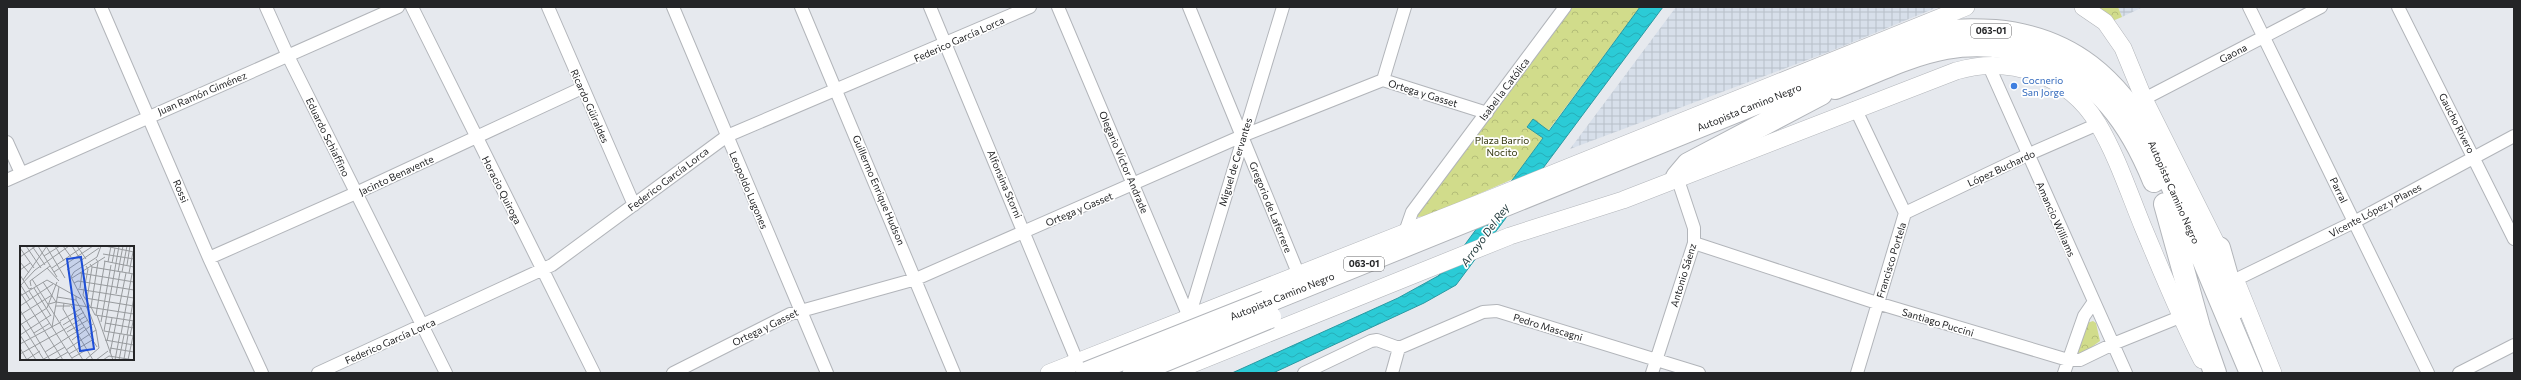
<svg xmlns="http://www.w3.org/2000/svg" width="2521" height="380" viewBox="0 0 2521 380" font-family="Commissioner,sans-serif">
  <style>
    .industrial { fill: url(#industrial-grid) }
    .forest { fill: url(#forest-crowns) }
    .water { fill: url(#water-waves); stroke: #2999a2 }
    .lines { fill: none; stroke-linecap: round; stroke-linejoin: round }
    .street-casing { stroke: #b2b5ba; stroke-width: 14 }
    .secondary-casing { stroke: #b2b5ba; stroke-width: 18 }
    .highway-casing { stroke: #b2b5ba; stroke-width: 24 }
    .street { stroke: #fff; stroke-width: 12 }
    .secondary { stroke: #fff; stroke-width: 17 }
    .highway { stroke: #fff; stroke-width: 22 }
    .highway-bridge-casing { stroke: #b2b5ba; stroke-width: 24; stroke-linecap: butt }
    .highway-bridge { stroke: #fff; stroke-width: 22 }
    .shop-dot { fill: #3f7fe0; stroke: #fff; stroke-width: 1.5 }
    .labels { text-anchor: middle; stroke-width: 3.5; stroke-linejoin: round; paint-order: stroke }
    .shield { fill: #fff; stroke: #666668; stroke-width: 1 }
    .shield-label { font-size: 9px; font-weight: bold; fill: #242527 }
    .street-label { font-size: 10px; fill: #242527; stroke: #fff }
    .shop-label { font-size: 10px; fill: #366cbe; stroke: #fff; text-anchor: start }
    .park-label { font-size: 10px; fill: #34380e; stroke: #fff }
    .water-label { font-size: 11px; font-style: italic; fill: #1c3436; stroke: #fff }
    .inset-road { fill: none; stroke: #989b9e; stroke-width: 1 }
    .view { fill: #1d4ed8; fill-opacity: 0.15; stroke: #1d4ed8; stroke-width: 2 }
    .inset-edge { fill: none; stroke: #242527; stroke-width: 2 }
  </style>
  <defs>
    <pattern id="industrial-grid" width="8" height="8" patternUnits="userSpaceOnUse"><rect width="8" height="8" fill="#d7dfea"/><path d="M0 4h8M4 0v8" fill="none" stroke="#b8bfc9"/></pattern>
    <pattern id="forest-crowns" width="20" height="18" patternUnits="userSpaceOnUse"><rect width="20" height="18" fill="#d1dc8b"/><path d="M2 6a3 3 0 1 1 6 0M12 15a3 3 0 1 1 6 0" fill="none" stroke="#b3bd78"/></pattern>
    <pattern id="water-waves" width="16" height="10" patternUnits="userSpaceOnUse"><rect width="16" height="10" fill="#2bcbd6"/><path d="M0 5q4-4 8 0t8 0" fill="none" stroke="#26aeb8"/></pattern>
  </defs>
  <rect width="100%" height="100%" fill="#e6e9ee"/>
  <path class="industrial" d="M1676 7H1938L1831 51 1570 149Z
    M2118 7H2143L2122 17Z"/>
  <path class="forest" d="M1571 7H1640L1548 131 1533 120 1527 126 1543 138 1513 179 1428 216 1417 217V213Z
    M2093 7H2118L2122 17 2110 22Z
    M2093 321 2096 323 2100 341 2082 354 2076 353 2087 323Z"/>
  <path class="water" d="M1640 7H1663L1456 285 1424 303 1273 373H1232L1398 298 1438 276 1450 265 1543 138 1527 127 1533 119 1549 131Z"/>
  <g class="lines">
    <defs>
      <path id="street" d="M101 7 209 258 262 373
        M266 7 288 56 446 373
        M412 7 594 373
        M548 7 634 205
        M673 7 827 373
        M801 7 954 373
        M930 7 1077 361
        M1058 7 1189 317
        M1189 7 1298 273
        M2249 7 2428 373
        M2398 7 2514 239
        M1988 64 2126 373
        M1383 80 1405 7
        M2144 99 2321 7
        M1855 108 1905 213 1857 373
        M7 142 21 173
        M7 180 398 7
        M1905 213 2027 155 2098 124
        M1405 232 1412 212 1565 7
        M1694 243 1877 303 2068 360H2080L2113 344 2180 317
        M209 258 356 193 582 88
        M2235 280 2354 222 2514 136
        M1189 317 1283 7
        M1399 348 1483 312 1497 311 1699 373
        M318 373 552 265 727 136 1030 7
        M673 373 790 314 916 279 1242 136 1383 80 1487 113
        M1304 373 1371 341 1377 340 1399 348
        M1392 373 1399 348
        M1652 373 1694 243V228L1677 177
        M2064 373 2084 316 2093 303
        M2459 373 2514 345"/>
      <path id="secondary" d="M2083 7 2105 22 2123 48 2144 99 2224 259
        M2238 286 2273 373
        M1049 373 1480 203 1966 7
        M1170 373 1510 236 1623 200 1956 71C2009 55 2069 75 2098 124 2117 156 2129 193 2143 227 2162 272 2180 317 2202 360"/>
      <path id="highway" d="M1835 88C1871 74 1908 55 1946 48 2005 38 2071 58 2110 105 2129 127 2143 154 2154 181
        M1677 177 1688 164 1821 94
        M2165 204 2199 327 2215 373
        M2219 248 2236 308
        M1266 302 1905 43C1919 40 1932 35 1946 32 1962 29 1979 30 1995 31 2073 38 2117 80 2155 145L2251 373"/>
    </defs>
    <use href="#street" class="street-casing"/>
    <use href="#secondary" class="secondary-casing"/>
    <use href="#highway" class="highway-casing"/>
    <use href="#street" class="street"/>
    <use href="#secondary" class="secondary"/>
    <use href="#highway" class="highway"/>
    <defs>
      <path id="highway-bridge" d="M1087 373 1266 302
        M1134 373 1270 317"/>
    </defs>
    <use href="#highway-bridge" class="highway-bridge-casing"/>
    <use href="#highway-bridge" class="highway-bridge"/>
  </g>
  <circle class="shop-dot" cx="2014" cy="86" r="4"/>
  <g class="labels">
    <g class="shield">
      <rect x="1971" y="24" width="40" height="14" rx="3"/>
      <rect x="1344" y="257" width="40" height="14" rx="3"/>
    </g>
    <g class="shield-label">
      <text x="1991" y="34">063-01</text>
      <text x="1364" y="267">063-01</text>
    </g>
    <g class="street-label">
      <text transform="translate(959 39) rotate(-24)" y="4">Federico García Lorca</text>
      <text transform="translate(2233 53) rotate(-27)" y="4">Gaona</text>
      <text transform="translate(1504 89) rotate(-53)" y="4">Isabel la Católica</text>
      <text transform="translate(202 93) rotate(-23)" y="4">Juan Ramón Giménez</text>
      <text transform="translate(1423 93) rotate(17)" y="4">Ortega y Gasset</text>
      <text transform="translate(590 106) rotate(66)" y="4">Ricardo Güiraldes</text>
      <text transform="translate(1749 107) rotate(-22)" y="4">Autopista Camino Negro</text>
      <text transform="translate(2457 123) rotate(63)" y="4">Gaucho Rivero</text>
      <text transform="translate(328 137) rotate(64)" y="4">Eduardo Schiaffino</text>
      <text transform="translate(1124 162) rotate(67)" y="4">Olegario Víctor Andrade</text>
      <text transform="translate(1235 162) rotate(-73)" y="4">Miguel de Cervantes</text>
      <text transform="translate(2001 168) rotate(-25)" y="4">López Buchardo</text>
      <text transform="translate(396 175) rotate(-25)" y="4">Jacinto Benavente</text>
      <text transform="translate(668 179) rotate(-37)" y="4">Federico García Lorca</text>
      <text transform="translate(1005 184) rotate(67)" y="4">Alfonsina Storni</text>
      <text transform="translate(502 190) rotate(63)" y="4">Horacio Quiroga</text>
      <text transform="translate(749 190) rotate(67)" y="4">Leopoldo Lugones</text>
      <text transform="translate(879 190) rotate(67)" y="4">Guillermo Enrique Hudson</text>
      <text transform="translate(2339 190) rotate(64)" y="4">Parral</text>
      <text transform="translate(181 191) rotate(67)" y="4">Rossi</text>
      <text transform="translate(2174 192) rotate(66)" y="4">Autopista Camino Negro</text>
      <text transform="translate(1271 207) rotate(68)" y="4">Gregorio de Laferrere</text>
      <text transform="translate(1079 209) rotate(-23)" y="4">Ortega y Gasset</text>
      <text transform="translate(2375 210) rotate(-28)" y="4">Vicente López y Planes</text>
      <text transform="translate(2056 219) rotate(66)" y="4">Amancio Williams</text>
      <text transform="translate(1891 260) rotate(-73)" y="4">Francisco Portela</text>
      <text transform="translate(1683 275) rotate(-73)" y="4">Antonio Sáenz</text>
      <text transform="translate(1282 296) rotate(-22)" y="4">Autopista Camino Negro</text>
      <text transform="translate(1938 322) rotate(17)" y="4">Santiago Puccini</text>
      <text transform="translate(765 327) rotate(-26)" y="4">Ortega y Gasset</text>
      <text transform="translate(1548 327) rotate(17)" y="4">Pedro Mascagni</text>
      <text transform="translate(390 341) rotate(-24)" y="4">Federico García Lorca</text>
    </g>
    <g class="shop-label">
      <text x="2022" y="84">Cocnerio<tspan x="2022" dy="12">San Jorge</tspan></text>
    </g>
    <g class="park-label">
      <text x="1502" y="144">Plaza Barrio<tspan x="1502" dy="12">Nocito</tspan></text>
    </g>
    <g class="water-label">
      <text transform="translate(1485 235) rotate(-54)" y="4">Arroyo Del Rey</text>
    </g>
  </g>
  <g transform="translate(20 246)">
    <rect width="114" height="114" fill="#e6e9ee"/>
    <path class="inset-road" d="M6 0 21 22M12 0 25 19M18 0 37 31M26 0 45 32M35 0 44 15M43 0 51 11M52 0 62 16M57 0 66 13M85 0 114 6M0 2 14 22M83 8 114 13M24 10 40 0M0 11 16 0M84 15 114 21M0 16 9 27M88 16 91 0M92 17 95 2M70 18 72 21 114 28M107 19 110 0M66 20 68 23 63 49 71 62M27 22 39 35M32 22 64 0M0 24 10 17M47 24 79 2M34 26 73 0M98 26 103 0M102 26 107 0M60 27 114 36M109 27 113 6M0 29 9 43 12 42M52 32 85 11M12 33 63 114M3 34 27 0M23 36 36 56M54 37 58 35 114 44M0 38 10 54M0 40 15 24 49 0M11 40 10 35 30 20M14 42 31 70M60 42 62 26M58 43 114 52M9 45 53 114M0 46 43 114M96 48 100 26M0 50 27 34 61 53M56 50V54L72 82M37 51 56 54M65 52 114 60M67 53 72 21M44 57 43 63 73 114M29 58 36 56 114 68M50 58 77 101M0 60 33 38M36 60H50M71 61 78 16 76 13M71 61 75 69 114 75M0 64 30 114M0 69 32 49M76 69 85 15M77 69 93 114M40 75 62 62M0 76 24 114M81 76 91 19M85 77 114 82M0 79 27 62 37 36M43 79 64 66M32 81 39 41M45 83 66 70M76 84 70 68 51 31 54 26 77 11 81 0M84 85 99 0M84 85 114 90M47 86 68 74M14 87 30 77M101 88 112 28M0 89 31 69M0 89 16 114M107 89 114 51M110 90 114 71M52 94 73 78M85 94 114 99M87 95 92 72M0 98 41 76M0 102 7 114M90 102 114 106M46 104 76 84M25 106 64 81M90 107 106 27M0 108 45 83M49 108 74 93M52 112 66 104M104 113 108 89M6 114 20 105M22 114 45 101M34 114 48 106M65 114 79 102 76 84M76 114 88 105M83 114 89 110 114 114V112M95 114 100 88M99 114 104 89M108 114 113 90"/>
    <path class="view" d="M61 11 74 103 60 105 47 13Z"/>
    <rect width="114" height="114" class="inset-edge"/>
  </g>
  <rect width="2521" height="380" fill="none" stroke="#242527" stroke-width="16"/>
</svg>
